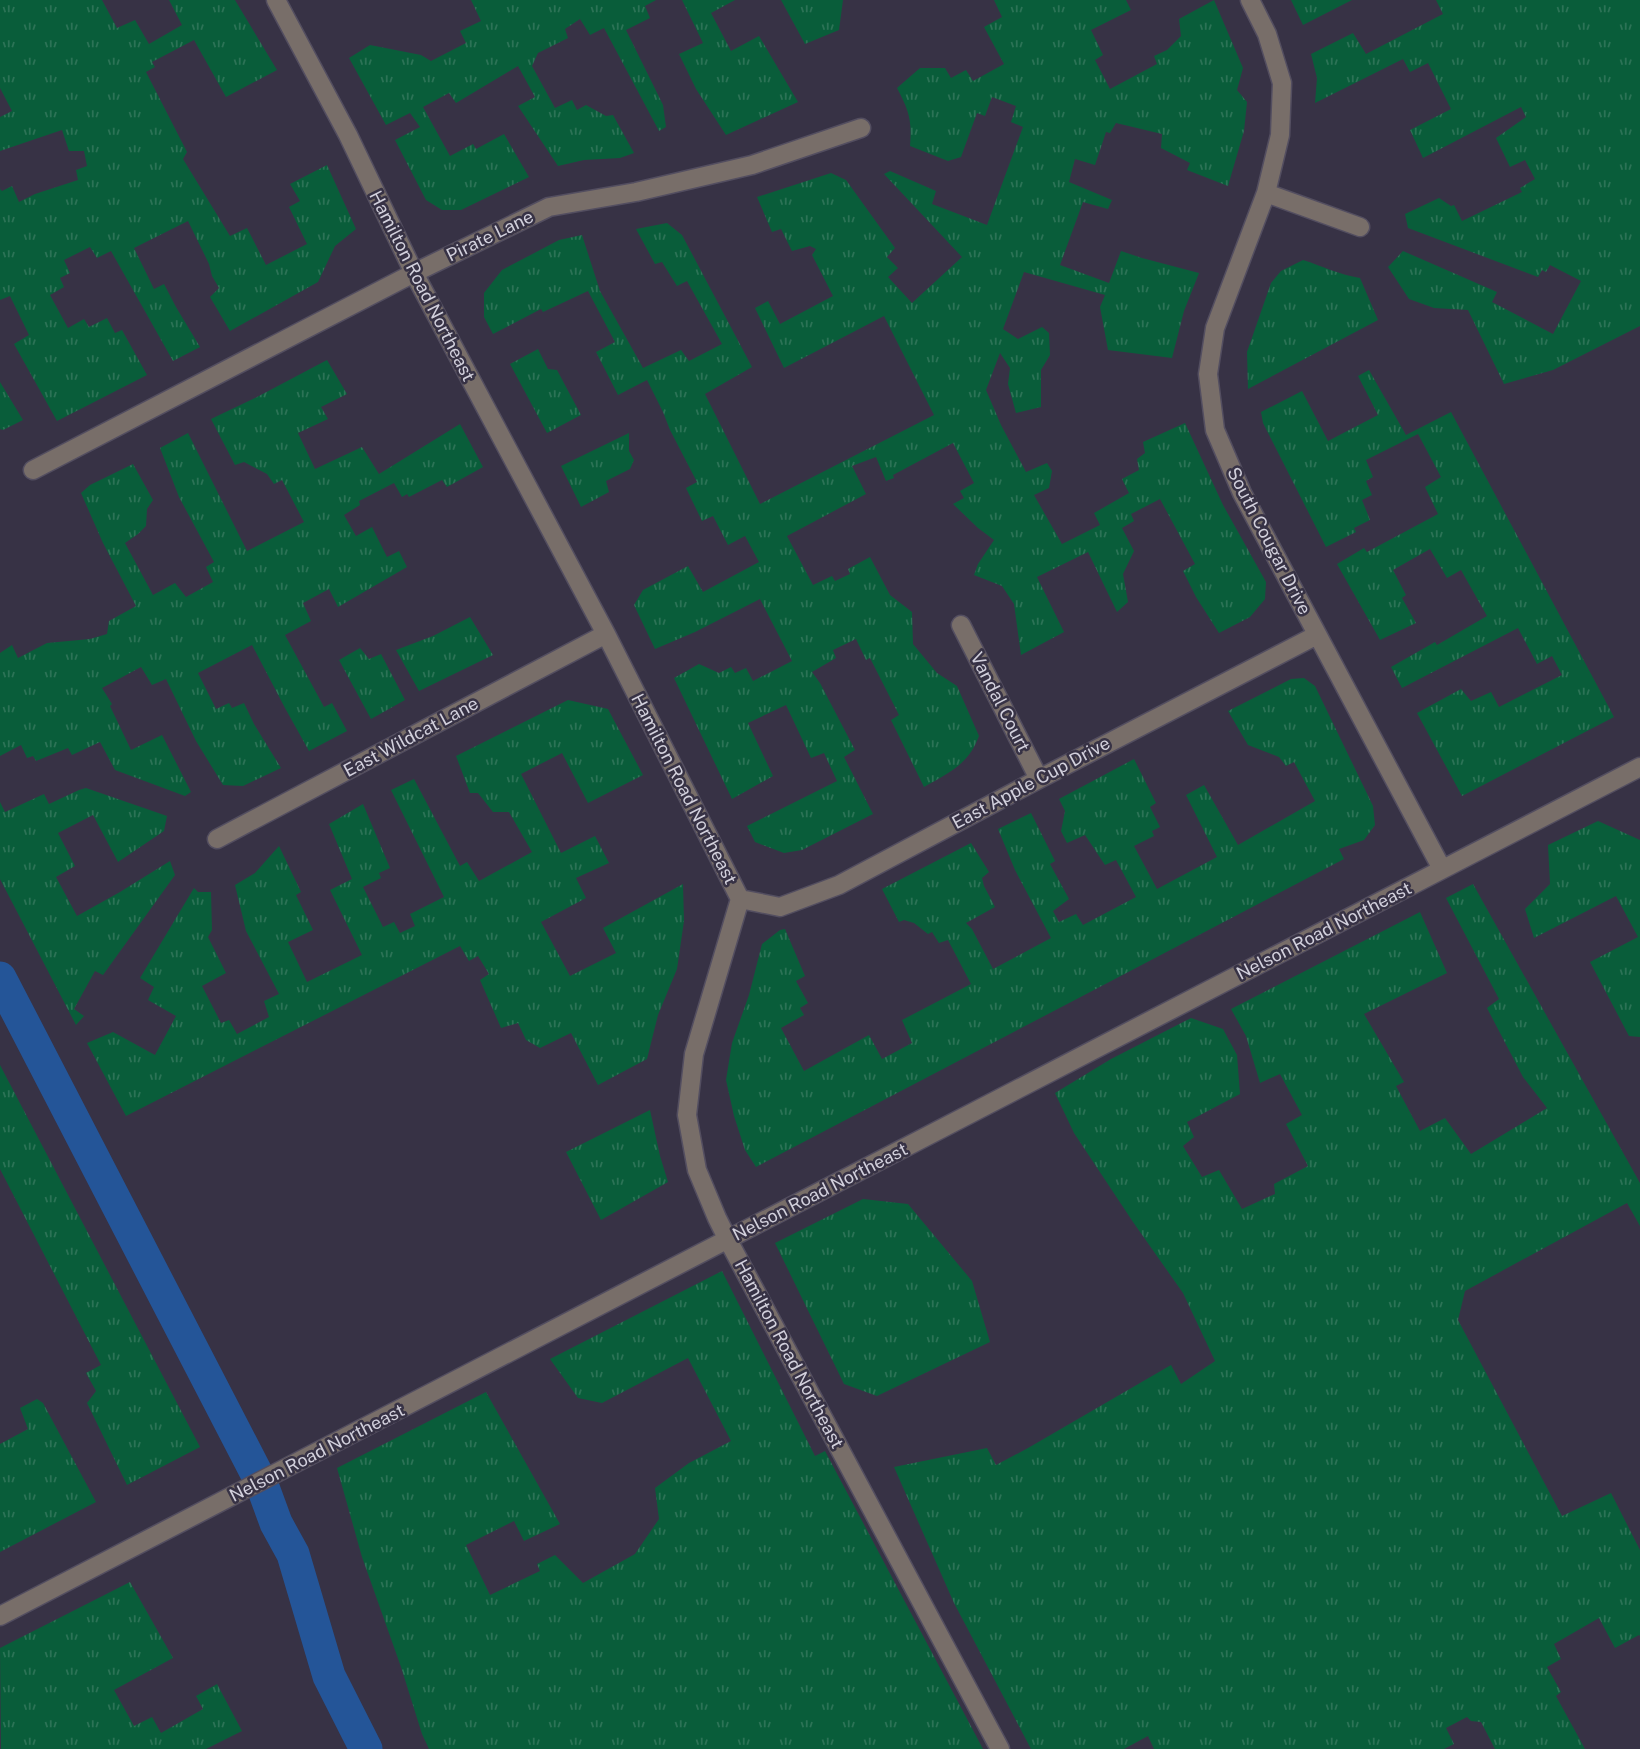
<svg xmlns="http://www.w3.org/2000/svg" width="1640" height="1749" viewBox="0 0 1640 1749" font-family="'Public Sans',sans-serif">
  <style>
    .grass { fill: url(#grass-tufts) }
    .lines { fill: none; stroke-linecap: round; stroke-linejoin: round }
    .canal { stroke: #245598; stroke-width: 33 }
    .minor-casing { stroke: #534e60; stroke-width: 21 }
    .minor { stroke: #786e69; stroke-width: 18 }
    .labels { text-anchor: middle; stroke-width: 5; stroke-linejoin: round; paint-order: stroke }
    .street-label { font-size: 18px; fill: #d2d0dc; stroke: #373245 }
  </style>
  <defs>
    <pattern id="grass-tufts" width="24" height="20" patternUnits="userSpaceOnUse" patternTransform="scale(1.75)"><rect width="24" height="20" fill="#095d3a"/><path d="M3 7l-1-3M5 7V3M7 7l1-3M15 17l-1-3M17 17v-4M19 17l1-3" fill="none" stroke="#2c7356"/></pattern>
  </defs>
  <rect width="100%" height="100%" fill="#373245"/>
  <path class="grass" d="M0 0H102L117 28 135 20 149 44 182 25 169 0H235L277 70 226 97 194 40 152 62 155 67 146 72 187 152 183 159 230 236 247 228 266 265 307 244 289 207 300 201 290 184 327 165 356 229 335 246 318 282 230 331 210 297 219 288 212 276 209 264 188 221 134 248 154 289 164 284 176 307 200 347 173 361 111 251 97 258 90 247 64 260 70 273 60 278 64 287 50 295 68 328 84 319 89 327 107 318 115 333 122 330 147 375 57 421 14 344 29 335 10 296 0 300V189L2 191 12 186 19 202 35 194 78 180 76 170 87 166 84 151H69L62 130 0 151V117L12 111 0 88Z
    M471 0H656L645 6 650 18 626 30 663 105 666 127 659 131 604 28 590 35 580 19 565 29 568 38 538 53 532 66 555 108 572 100 577 110 586 105 606 116 613 115 634 153 620 158 584 160 558 166 518 106 535 97 518 66 456 103 449 93 423 107 450 156 473 144 476 149 504 134 529 177 461 210H442L426 200 395 140 420 127 410 113 386 125 349 58 370 45 421 55 431 61 466 43 460 31 481 21Z
    M682 0H735L711 13 731 51 759 36 798 102 726 135 696 89 679 54 703 43Z
    M781 0H843L839 30 805 44Z
    M994 0H1126L1131 10 1091 30 1103 55 1095 60 1110 89 1157 64 1154 56 1167 50 1181 36 1179 19 1214 0 1243 68 1237 90 1247 102 1244 131 1228 186 1187 170 1190 163 1161 148 1162 134 1116 123 1110 133 1106 132 1095 165 1075 159 1069 182 1112 200 1108 209 1083 202 1060 265 1109 283 1121 251 1142 258 1199 273 1184 311 1172 358 1108 350 1100 307 1105 295 1024 272 1003 329 1018 339 1042 327 1049 333 1050 355 1041 370V407L1016 413 1008 384 1010 368 1000 353 986 390 1001 425 1026 472 1047 463 1052 471 1049 488 1034 495 1062 544 1100 525 1094 513 1129 493 1122 479 1139 470 1137 459 1145 453 1143 442 1185 423 1223 505 1266 582 1265 599 1250 617 1219 633 1196 597 1183 571 1195 564 1160 499 1131 514 1134 521 1122 528 1134 551 1123 574 1128 602 1117 612 1088 552 1037 577 1064 632 1021 655 1014 604 1002 586 974 575 978 564 994 540 978 528 953 504 964 498 960 491 974 483 953 443 893 475 894 478 886 481 876 457 852 466 866 494 787 536 813 585 832 576 835 581 850 574 848 569 870 557 890 595 912 612 913 644 937 673 957 686 979 736C968 765 950 772 924 787L891 720 899 715 870 658 866 660 856 639 833 650 836 658 812 672 820 683 855 750 844 757 873 814 802 850 784 853 755 842 747 826 837 781 824 753 811 758 786 705 748 723 773 776 732 799 674 678 699 664 719 673 731 667 735 673 746 668 753 681 792 661 760 599 695 632 655 649 634 605 643 590 688 566 703 592 759 562 745 536 728 545 713 516 702 521 686 488 697 482 670 430 663 412 647 380 618 395 596 352 615 342 588 291 543 312 541 309 493 334 484 317V293L502 270 559 240 582 235 600 291 643 368 681 350 689 361 722 344 687 281 677 286 662 262 655 264 636 229 667 223 682 235 752 367 705 394 760 504 934 415 884 316 784 368 755 308 768 301 780 324 833 296 812 255 816 249 810 246 792 251 781 229 772 232 757 197 831 173 846 180 895 248 887 257 898 268 888 277 912 303 962 257 884 174 890 171 936 191 932 204 987 225 1023 127 1011 122 1016 106 992 97 985 116 977 113 961 157 948 161 910 146C912 119 909 111 897 88L920 68H945L951 78 966 70 973 81 1004 64 984 27 1002 17Z
    M1291 0H1352L1303 25Z
    M1436 0H1640V326L1553 370 1504 384 1468 310 1434 308 1409 299 1388 267 1403 251 1497 292 1492 302 1553 334 1581 281 1550 265 1546 272 1542 270 1538 277 1408 228 1405 214 1439 198 1451 206 1454 205 1462 221 1522 192 1520 188 1535 179 1525 160 1510 167 1496 138 1526 117 1521 107 1423 158 1410 130 1451 109 1428 63 1410 72 1403 59 1315 103 1317 78 1311 54 1353 33 1366 54 1443 14Z
    M1303 260C1322 266 1340 275 1360 278L1378 320 1248 389 1247 352 1271 283 1281 271Z
    M538 349 548 369 557 370 581 415 547 433 510 364Z
    M327 360 347 394 321 407 328 419 298 433 315 469 362 447 379 474 460 424 483 467 447 487 442 480 409 497 407 494 402 497 394 483 359 501 360 505 344 515 356 536 372 527 387 557 399 551 407 567 338 607 329 589 303 603 311 621 285 635 324 707 332 703 347 731 309 751 285 708 252 645 198 673 216 709 229 703 232 708 244 703 254 724 281 768 243 786 223 785 196 741 166 679 152 685 141 667 102 688 112 704 110 706 131 750 162 735 191 792 185 796 115 770 100 742 72 755 68 748 36 761 33 756 27 758 21 745 0 756V653L12 645 18 658 47 643 90 639 107 634 109 621 136 606 103 543 81 493 90 485 133 464 153 500 147 509 146 526 138 534 125 543 153 595 175 583 186 597 213 582 206 567 214 562 179 497 160 448 188 433 247 551 304 522 282 480 274 484 267 474 244 462 235 465 211 419 257 397Z
    M1369 370 1406 435 1451 412 1614 717 1462 796 1417 713 1461 689 1471 701 1491 692 1499 707 1562 675 1552 656 1537 664 1518 628 1402 688 1391 667 1435 642 1437 645 1487 616 1461 570 1447 578 1430 549 1393 570 1406 595 1402 598 1416 623 1380 640 1337 564 1364 548 1367 552 1438 514 1425 487 1441 477 1418 434 1366 460 1373 477 1366 481 1372 495 1362 500 1370 520 1354 528 1356 532 1326 547 1263 423 1261 412 1302 391 1328 441 1378 415 1358 376Z
    M0 382 23 420 3 430 0 429Z
    M629 433V451L634 460 630 469 606 481 609 492 581 507 561 466Z
    M470 617 493 655 419 691 396 650 433 636Z
    M360 648 369 659 381 654 405 700 371 719 339 660Z
    M1304 678 1315 686 1373 806 1375 825 1364 840 1339 849 1344 859 756 1167 745 1150 734 1116 726 1080 732 1043 749 995 762 944 780 930 785 929 805 976 796 981 808 1003 800 1008 804 1015 781 1028 804 1071 869 1035 882 1059 912 1043 902 1020 971 984 948 940 939 943 932 932 928 934 914 923 904 920 899 922 882 889 971 843 989 872 982 878 984 886 995 907 966 923 972 929 993 969 1051 938 1015 870 998 829 1031 813 1055 861 1050 864 1069 899 1053 911 1059 922 1076 914 1083 925 1136 897 1116 860 1105 865 1085 835 1067 843 1061 831 1065 811 1059 799 1134 759 1156 803 1150 807 1160 827 1152 831 1154 836 1134 846 1157 889 1217 857 1186 795 1204 785 1238 845 1315 801 1294 762 1286 766 1279 757 1248 745 1228 711 1291 679Z
    M568 700 608 709 643 775 588 803 562 753 521 774 561 853 595 836 609 863 576 878 586 898 541 922 570 976 616 953 603 928 683 884 684 921 677 969 658 1015 647 1059 598 1085 571 1033 540 1048 526 1040 518 1023 501 1028 480 980 489 974 478 956 469 961 460 946 126 1116 87 1043 113 1032 155 1055 176 1016 148 1000 154 987 140 978 194 888 198 892H211L212 930 208 937 226 973 202 986 221 1023 229 1020 237 1034 269 1017 264 1001 279 994 246 931 235 885 255 873 279 846 301 892 296 895 313 930 288 942 307 982 362 955 330 890 352 879 329 824 363 804 390 868 379 873 381 878 363 887 383 927 394 922 400 933 415 926 410 914 444 897 391 790 414 779 460 866 467 862 479 881 532 852 509 812H493L478 793H470L456 756Z
    M86 788 167 816 164 831 118 862 93 815 58 833 75 866 56 877 77 916 120 892 170 861 175 875 103 975 95 971 74 1009 84 1016 76 1025 0 879V802L5 812 44 794 49 804 79 790Z
    M1598 821 1640 840V1037L1629 1036 1590 962 1638 937 1616 896 1534 938 1525 909 1550 884 1548 845Z
    M1473 884 1640 1183V1226L1627 1203 1465 1291 1458 1320 1562 1516 1611 1493 1640 1550V1636L1639 1635 1615 1648 1599 1618 1554 1644 1561 1659 1547 1667 1561 1692 1556 1696 1585 1749H1495L1481 1722 1471 1721 1467 1717 1446 1728 1454 1744 1444 1749H1154L1148 1736 1124 1749H1031L954 1603 894 1467 987 1448 996 1465 1028 1448 1171 1365 1181 1384 1215 1361 1183 1293 1133 1222 1074 1133 1055 1093 1111 1059 1191 1018 1223 1029 1237 1055 1240 1094 1187 1122 1194 1137 1183 1146 1202 1177 1219 1170 1242 1209 1275 1194 1274 1184 1308 1166 1286 1124 1302 1115 1280 1074 1260 1083 1246 1036 1231 1009 1420 912 1447 973 1364 1014 1404 1082 1396 1086 1420 1131 1445 1118 1471 1154 1547 1108 1523 1077 1487 1008 1499 999 1446 898Z
    M0 1065 200 1447 127 1485 87 1403 96 1391 86 1373 101 1365 0 1169Z
    M650 1110 660 1156 668 1182 601 1220 566 1152Z
    M863 1199 908 1204 972 1281 990 1342 877 1396 844 1384 775 1243Z
    M722 1271 815 1456 825 1451 983 1749H429L422 1734 401 1667 362 1557 337 1468 486 1392 560 1524 524 1541 514 1521 466 1545 490 1595 540 1571 537 1564 555 1555 583 1583 635 1554 659 1519 655 1488 689 1463 731 1441 688 1358 602 1403 578 1398 550 1359Z
    M37 1399 43 1403 96 1502 0 1552V1444L28 1429 20 1408Z
    M130 1582 173 1658 114 1690 134 1726 152 1717 161 1733 203 1709 196 1696 217 1684 242 1731 206 1749H1L0 1648Z"/>
  <g class="lines">
    <path class="canal" d="M0 978 261 1482 276 1523 293 1554 329 1676 366 1749"/>
    <defs>
      <path id="minor" d="M276 0 348 135 414 273 606 634 740 899 694 1054 687 1115 697 1170 717 1218 728 1240 1000 1749
        M1250 0 1267 34 1282 83 1280 135 1266 193 1215 328 1208 374 1215 430 1242 493 1442 869
        M1266 193 1360 227
        M33 470 414 273 549 207 636 192 752 165 861 128
        M961 625 1039 779
        M217 839 606 634
        M740 899 780 907 839 885 1039 779 1317 635
        M0 1616 1640 767"/>
    </defs>
    <use href="#minor" class="minor-casing"/>
    <use href="#minor" class="minor"/>
  </g>
  <g class="labels">
    <g class="street-label">
      <text transform="translate(490 236) rotate(-26)" y="6">Pirate Lane</text>
      <text transform="translate(422 286) rotate(63)" y="6">Hamilton Road Northeast</text>
      <text transform="translate(1269 541) rotate(63)" y="6">South Cougar Drive</text>
      <text transform="translate(1000 702) rotate(63)" y="6">Vandal Court</text>
      <text transform="translate(411 737) rotate(-28)" y="6">East Wildcat Lane</text>
      <text transform="translate(1031 783) rotate(-28)" y="6">East Apple Cup Drive</text>
      <text transform="translate(684 789) rotate(63)" y="6">Hamilton Road Northeast</text>
      <text transform="translate(1324 931) rotate(-27)" y="6">Nelson Road Northeast</text>
      <text transform="translate(820 1192) rotate(-27)" y="6">Nelson Road Northeast</text>
      <text transform="translate(789 1354) rotate(62)" y="6">Hamilton Road Northeast</text>
      <text transform="translate(317 1453) rotate(-27)" y="6">Nelson Road Northeast</text>
    </g>
  </g>
</svg>
